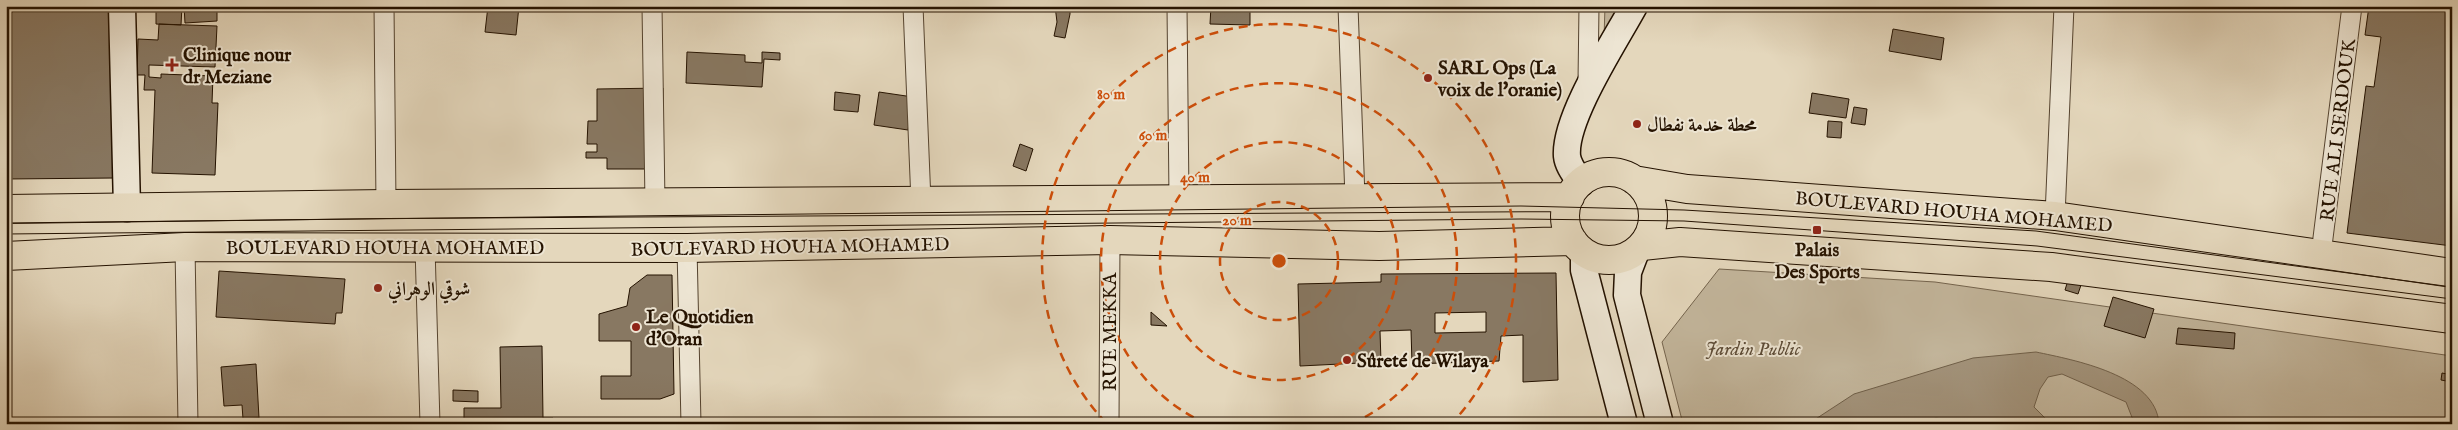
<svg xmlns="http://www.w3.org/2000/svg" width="2458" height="430" viewBox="0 0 2458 430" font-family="'IM FELL English',Amiri,serif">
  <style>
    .green { fill: #c3b69c; stroke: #74644e }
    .water { fill: #a3947c; stroke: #70604a }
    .building { fill: #887862; stroke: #241200; fill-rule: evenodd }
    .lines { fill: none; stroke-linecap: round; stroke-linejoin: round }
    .street-casing { stroke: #54432f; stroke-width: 21 }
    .secondary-casing { stroke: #241200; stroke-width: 29 }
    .primary-casing { stroke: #241200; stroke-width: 30 }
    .street { stroke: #ede5d3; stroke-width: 19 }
    .secondary { stroke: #ede5d3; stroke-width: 26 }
    .primary { stroke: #e4d7bc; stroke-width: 28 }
    .tram { stroke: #241200; stroke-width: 1 }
    .ring { fill: none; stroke: #cb4e0a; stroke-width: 2.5; stroke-dasharray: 9 6 }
    .poi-dot { fill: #8f2418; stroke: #ede5d3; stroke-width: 2 }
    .labels { text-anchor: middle; stroke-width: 4; stroke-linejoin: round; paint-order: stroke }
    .poi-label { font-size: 19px; font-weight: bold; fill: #241200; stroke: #ede5d3; text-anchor: start }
    .street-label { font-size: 19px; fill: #241200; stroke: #ede5d3 }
    .park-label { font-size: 19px; font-style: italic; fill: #5c4b37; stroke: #ede5d3 }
    .centre { fill: #cb4e0a; stroke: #ede5d3; stroke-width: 2.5 }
    .ring-label { font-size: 15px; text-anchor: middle; font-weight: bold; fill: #cb4e0a; stroke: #ede5d3; stroke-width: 4; stroke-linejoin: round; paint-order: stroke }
  </style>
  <rect width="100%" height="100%" fill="#e4d7bc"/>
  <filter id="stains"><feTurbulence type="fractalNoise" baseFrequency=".004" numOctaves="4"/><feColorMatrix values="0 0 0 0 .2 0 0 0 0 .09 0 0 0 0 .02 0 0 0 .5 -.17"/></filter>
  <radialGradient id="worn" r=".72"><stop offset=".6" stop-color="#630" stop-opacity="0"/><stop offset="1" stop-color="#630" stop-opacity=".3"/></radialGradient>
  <path class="green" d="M1605 6H1621L1604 38Z
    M1719 269 1935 282 2452 356V424H1683L1662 342Z"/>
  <path class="water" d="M2036 352C2074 360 2156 375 2159 424H2130L2133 420 2126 402 2062 374 2048 377 2040 389 2034 407 2051 424H1971L1936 418 1914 424H1808L1854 394 1973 358Z"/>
  <path class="building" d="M6 6H111L114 178 6 179Z
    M156 6H182L181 25 156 24Z
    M184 6H217V21L185 23Z
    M435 6H477V10L435 11Z
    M488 6H519L516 35 485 32Z
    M1055 6H1070V14L1065 38 1054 36 1057 22Z
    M1211 6H1250V25L1210 24Z
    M2369 6H2452V246L2347 233 2366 86 2374 87 2381 37 2365 35Z
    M159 24 217 26 215 67 149 65V77L161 78V74L213 76 212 103H218L215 175 152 173 155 90H144L145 75H137L138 39 158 40Z
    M1893 29 1944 38 1941 60 1889 51Z
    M687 52 745 55V62L762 63V52L780 53V60L764 59 762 87 686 83Z
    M663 88V169H607V158H586V152H597V144H587L588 121H597V89Z
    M835 92 860 95 858 112 834 110Z
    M879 92 913 97 908 130 874 125Z
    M1812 93 1849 99 1846 118 1809 113Z
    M1854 107 1867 109 1865 125 1851 123Z
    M1828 121 1842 122 1841 138 1827 137Z
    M1020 144 1033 149 1026 171 1013 166Z
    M219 271 345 279 342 313H336L335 324 216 317Z
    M1556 273 1558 380 1523 382V335L1501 336 1499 361 1412 364 1411 330 1380 331 1381 362 1300 366 1298 284 1381 282V274ZM1486 312V332L1435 333V313Z
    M647 275H672L674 394 660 399H601V376H631V341H599V314L627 306 630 288Z
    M2069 277 2082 282 2078 294 2065 290Z
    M2113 297 2154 309 2145 338 2104 326Z
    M1151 312 1167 326 1151 325Z
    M2178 328 2235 333 2234 349 2176 344Z
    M542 346 543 418H553V424H464V408H501L500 347Z
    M256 364 259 418 243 419 242 405 224 406 221 367Z
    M2442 373 2452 375V382L2441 380Z
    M453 390 478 391V402L453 401Z"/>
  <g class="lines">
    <defs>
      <path id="street" d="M384 6 386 204
        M652 6 655 203
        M913 6 921 202
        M1177 6 1179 198
        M1348 6 1355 198
        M1588 82 1589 6
        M2055 216 2064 6
        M185 247 188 424
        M425 247 430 424
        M687 248 691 424
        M2321 254 2352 6
        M1109 424 1110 240"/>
      <path id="secondary" d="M122 6 127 208
        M1581 183C1576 175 1568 166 1567 156 1564 118 1615 41 1634 6
        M1636 251 1628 272 1627 295 1660 424
        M1584 252V270L1624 424"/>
      <path id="primary" d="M1565 216a44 44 0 1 1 88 0a44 44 0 1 1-88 0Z
        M1634 180 1687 189 2055 216 2452 273
        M6 209 386 204 1570 197
        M1642 246 1680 242 2051 267 2452 319
        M6 256 185 247 687 248 1110 240 1379 246 1573 241"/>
    </defs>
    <use href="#street" class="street-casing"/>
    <use href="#secondary" class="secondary-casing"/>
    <use href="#primary" class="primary-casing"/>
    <use href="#street" class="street"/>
    <use href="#secondary" class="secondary"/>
    <use href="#primary" class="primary"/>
    <path class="tram" d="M6 223 1521 206 1684 210 2036 231 2452 287
      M6 234 1521 219 1684 221 2037 246 2452 299"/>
  </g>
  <g class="ring">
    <circle cx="1279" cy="261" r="59"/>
    <circle cx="1279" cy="261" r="119"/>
    <path d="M1207 424A178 178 0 1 1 1351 424"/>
    <path d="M1106 423A237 237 0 1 1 1452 423"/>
  </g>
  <g class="poi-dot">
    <path d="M169.5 57.5h5v5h5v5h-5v5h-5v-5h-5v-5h5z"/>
    <circle cx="1428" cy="78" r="5"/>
    <circle cx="1637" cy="124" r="5"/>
    <rect x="1812" y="225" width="10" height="10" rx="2.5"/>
    <circle cx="378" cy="288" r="5"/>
    <circle cx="636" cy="327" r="5"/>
    <circle cx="1347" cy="360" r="5"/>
  </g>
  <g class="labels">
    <g class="poi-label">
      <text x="183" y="61">Clinique nour<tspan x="183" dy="22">dr Meziane</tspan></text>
      <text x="1438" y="74">SARL Ops (La<tspan x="1438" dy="22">voix de l'oranie)</tspan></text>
      <text x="1647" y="131">محطة خدمة نفطال</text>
      <text x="1817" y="256" text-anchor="middle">Palais<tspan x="1817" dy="22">Des Sports</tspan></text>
      <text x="388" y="295">شوقي الوهراني</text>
      <text x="646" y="323">Le Quotidien<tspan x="646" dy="22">d'Oran</tspan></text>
      <text x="1357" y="367">Sûreté de Wilaya</text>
    </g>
    <g class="street-label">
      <text transform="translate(2337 130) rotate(-83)" y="7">RUE ALI SERDOUK</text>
      <text transform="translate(1954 211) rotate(5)" y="7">BOULEVARD HOUHA MOHAMED</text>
      <text transform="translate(790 246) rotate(-1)" y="7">BOULEVARD HOUHA MOHAMED</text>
      <text x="385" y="254">BOULEVARD HOUHA MOHAMED</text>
      <text transform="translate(1109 332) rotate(-90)" y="7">RUE MEKKA</text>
    </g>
    <g class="park-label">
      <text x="1753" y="355">Jardin Public</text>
    </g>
  </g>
  <circle cx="1279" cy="261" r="8" class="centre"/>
  <g class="ring-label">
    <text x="1111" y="99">80 m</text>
    <text x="1153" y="140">60 m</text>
    <text x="1195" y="182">40 m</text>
    <text x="1237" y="225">20 m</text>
  </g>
  <rect width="2458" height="430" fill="none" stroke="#e4d7bc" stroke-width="25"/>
  <rect x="8" y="8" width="2443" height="415" fill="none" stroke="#241200" stroke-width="2.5"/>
  <rect x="12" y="12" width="2433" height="405" fill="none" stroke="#241200"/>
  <rect width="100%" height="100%" filter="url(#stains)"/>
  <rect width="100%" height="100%" fill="url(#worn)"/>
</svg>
